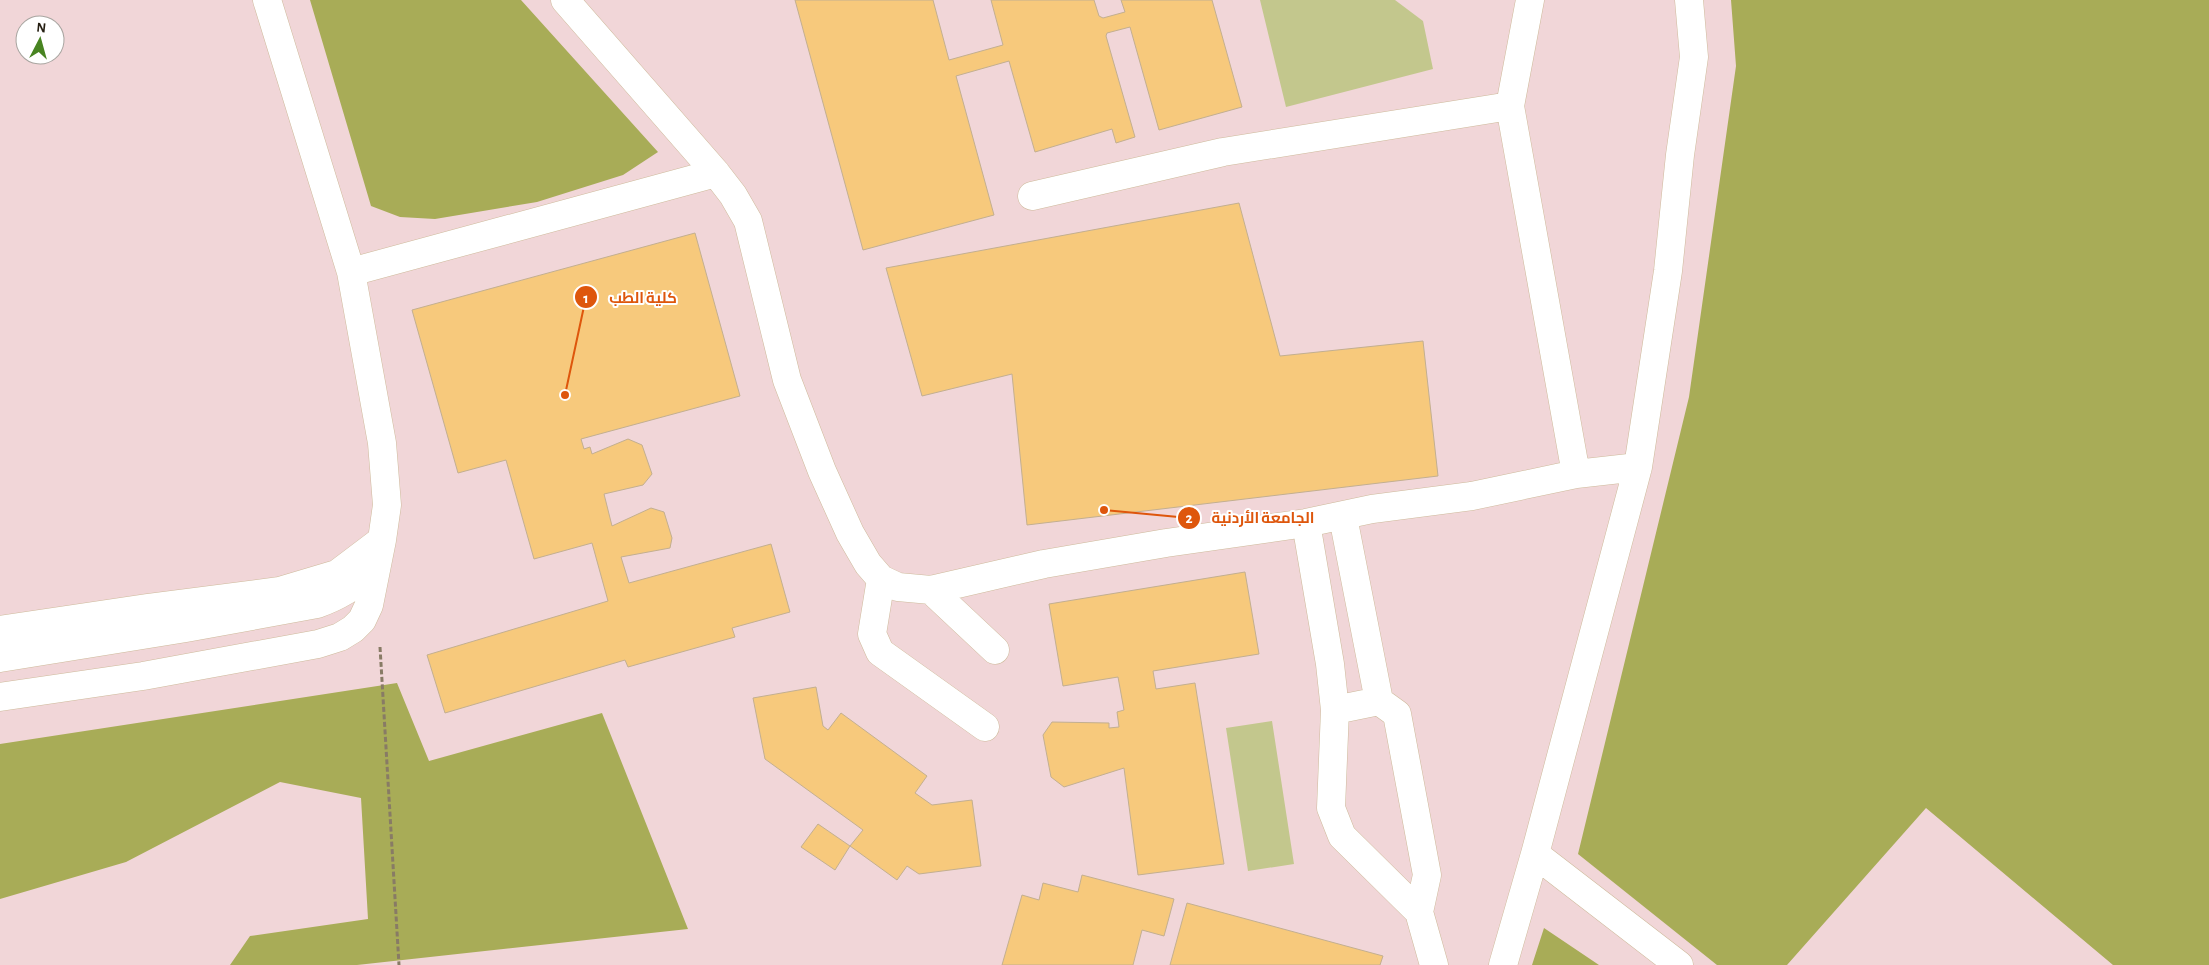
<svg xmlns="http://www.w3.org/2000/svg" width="2209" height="965" viewBox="0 0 2209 965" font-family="'Alegreya Sans',Cairo,sans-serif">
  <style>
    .education { fill: #f1d6d8; fill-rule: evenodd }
    .green { fill: #c3c78d }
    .forest { fill: #a8ac57 }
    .building { fill: #f7c97c; stroke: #c3af90 }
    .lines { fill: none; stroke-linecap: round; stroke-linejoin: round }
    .minor-casing { stroke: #ceba9b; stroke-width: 29 }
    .path { stroke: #887b65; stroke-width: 3; stroke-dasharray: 5 2.5; stroke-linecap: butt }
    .minor { stroke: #fff; stroke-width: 28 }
    .leader { fill: none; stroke: #de560c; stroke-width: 2 }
    .callout-dot { fill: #de560c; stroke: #fff; stroke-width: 2 }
    .mark-label { font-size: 15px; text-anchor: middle; font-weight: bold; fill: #fff }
    .callout-label { font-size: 15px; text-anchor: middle; font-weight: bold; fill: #de560c; stroke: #fff; stroke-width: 4; stroke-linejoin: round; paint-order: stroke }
  </style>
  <rect width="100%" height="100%" fill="#f9e5c4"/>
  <path class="education" d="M0 0H2209V965H0ZM25 25H55V55H25Z"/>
  <path class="green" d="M1260 0H1395L1423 21 1433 69 1286 107Z
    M1272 721 1294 864 1248 871 1226 728Z"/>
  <path class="forest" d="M310 0H521L658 152 623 175 537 202 435 219 400 217 371 206Z
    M1731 0H2209V965H2113L1926 808 1787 965H1717L1578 854 1689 397 1736 66Z
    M397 683 429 761 602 713 688 929 357 965H230L250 936 368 919 361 798 280 782 126 862 0 899V744Z
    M1544 928 1599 965H1532Z"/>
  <path class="building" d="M795 0H933L949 60 1003 45 991 0H1094L1099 16 1103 18 1125 12 1121 0H1212L1242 107 1159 130 1130 27 1107 33 1106 36 1135 137 1116 143 1112 129 1035 152 1009 61 956 76 994 215 863 250Z
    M1239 203 1280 356 1423 341 1438 476 1027 525 1012 374 922 396 886 268Z
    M695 233 740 396 581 439 584 449 590 447 592 454 628 439 642 445 652 474 643 485 604 494 612 526 651 508 664 512 672 538 670 548 621 557 629 583 771 544 790 612 732 628 735 637 628 667 625 660 445 713 427 655 608 601 592 543 534 559 506 460 458 473 412 310Z
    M1245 572 1259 654 1153 671 1156 689 1195 683 1224 864 1138 875 1124 768 1064 787 1051 777 1043 735 1052 722 1109 723V728L1119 727 1117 712 1124 710 1118 677 1063 686 1049 604Z
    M816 687 823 726 828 730 841 713 927 776 915 793 932 805 972 800 981 866 919 874 907 866 897 880 850 846 863 830 765 759 753 698Z
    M818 824 850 846 835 870 801 847Z
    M1082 875 1174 899 1164 936 1142 930 1133 965H1002L1022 895 1039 900 1043 883 1078 892Z
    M1187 903 1383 956 1380 965H1170Z"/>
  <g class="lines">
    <defs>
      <path id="minor" d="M565 0 716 173 733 195 748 221 787 380 822 471 850 533 868 564 881 579 898 587 931 590 1044 564 1166 543 1306 523 1372 509 1472 496 1576 474 1638 467
        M1510 106 1530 0
        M1032 196 1223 152 1510 106 1576 474
        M351 272 716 173
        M1343 517 1379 701 1397 714 1427 875 1419 912 1434 965
        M1306 523 1330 664 1335 710 1331 808 1342 836 1419 912
        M881 579 872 634 880 652 985 727
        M931 590 995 650
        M0 630 147 608 280 591 337 574 382 540
        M0 658 186 628 317 604C340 596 357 585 375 569
        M0 697 143 676 318 644 340 637 353 629 362 620 369 605 382 540 387 505 382 443 351 272 267 0
        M1335 710 1379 701
        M1535 854 1679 965
        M1503 965 1535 854 1638 467 1668 271 1680 155 1694 57 1689 0"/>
    </defs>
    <use href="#minor" class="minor-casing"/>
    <path class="path" d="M380 647 399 965"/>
    <use href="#minor" class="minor"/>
  </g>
  <path class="leader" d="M565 395L586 297M1104 510L1189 518"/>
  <g class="callout-dot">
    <circle cx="565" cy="395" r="5"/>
    <circle cx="1104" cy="510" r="5"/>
    <circle cx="586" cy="297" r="12"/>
    <circle cx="1189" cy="518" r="12"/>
  </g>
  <g class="mark-label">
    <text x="586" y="303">1</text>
    <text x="1189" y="523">2</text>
  </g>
  <g class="callout-label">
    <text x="643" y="303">كلية الطب</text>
    <text x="1263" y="523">الجامعة الأردنية</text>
  </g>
  <g transform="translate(40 40) rotate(6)"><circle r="24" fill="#ffffff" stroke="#a8a5a0"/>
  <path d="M0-4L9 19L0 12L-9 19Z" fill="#488421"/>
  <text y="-8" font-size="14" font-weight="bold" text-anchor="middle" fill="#251e12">N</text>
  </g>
</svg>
